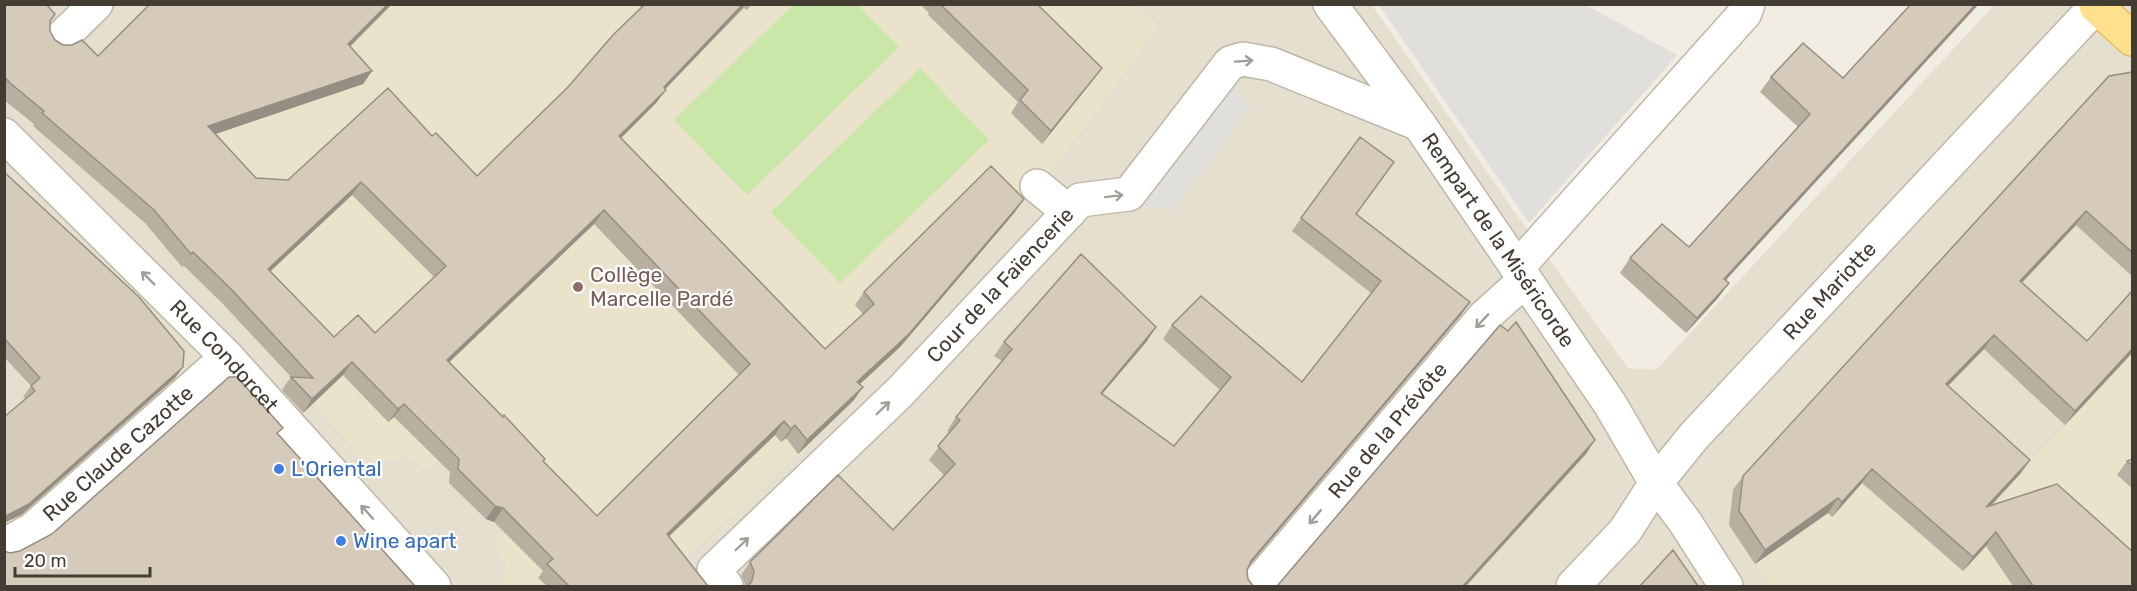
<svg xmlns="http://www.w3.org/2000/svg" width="2137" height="591" viewBox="0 0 2137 591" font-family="Rubik,sans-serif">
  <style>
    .residential { fill: #e5dfd0 }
    .education { fill: #ebe2cb }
    .grass { fill: #cae7a9 }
    .parking { fill: #e1dfdb }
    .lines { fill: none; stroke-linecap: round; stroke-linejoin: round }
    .minor-casing { stroke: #bfb7a7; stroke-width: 36 }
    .major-casing { stroke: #e4be5d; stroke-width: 36 }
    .minor { stroke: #fff; stroke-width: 33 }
    .major { stroke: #ffe08d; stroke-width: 33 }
    .wall { fill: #b8afa0; fill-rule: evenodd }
    .shaded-wall { fill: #968e82 }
    .building { fill: #d6cbba; stroke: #968e82; stroke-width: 1.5; fill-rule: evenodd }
    .oneway { stroke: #a19e98 }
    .education-dot { fill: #8d6e63; stroke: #fff; stroke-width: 2 }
    .shop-dot { fill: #3f7fe0; stroke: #fff; stroke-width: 2 }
    .labels { text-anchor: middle; stroke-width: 4.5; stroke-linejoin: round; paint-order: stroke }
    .street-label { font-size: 21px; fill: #433c32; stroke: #fff }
    .education-label { font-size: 21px; fill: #785e54; stroke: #fff; text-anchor: start }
    .shop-label { font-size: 21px; fill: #366cbe; stroke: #fff; text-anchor: start }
  </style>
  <rect width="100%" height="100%" fill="#f1ede2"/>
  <path class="residential" d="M4 5H1372L1514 211 1628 368 1656 370 1994 5H2132V586H5Z"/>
  <path class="education" d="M1131 4 1159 24 1109 95 1049 173 900 347 894 350 848 395 854 400 735 513 653 586H502L506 572 505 564 499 549 495 544 505 533 491 518 486 519 449 483 451 474 437 460 425 471 413 461 401 457 382 462 371 469 314 402 223 304 188 270 185 271 145 223 32 126 153 5Z
    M2132 352V586H1770L1729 525 1733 490 1836 377 1987 510Z"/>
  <path class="grass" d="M794 4 858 5 899 47 747 195 674 120Z
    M920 68 989 140 840 283 771 212Z"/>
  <path class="parking" d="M1379 5H1586L1677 55 1529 223Z
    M1228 84 1251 106 1173 210 1138 206Z"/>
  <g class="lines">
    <defs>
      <g id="minor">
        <path id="s1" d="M1330 4 1419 124 1610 404 1656 483 1685 522 1726 586"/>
        <path d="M59 40 96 4"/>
        <path id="s2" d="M4 135 227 357 434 586"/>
        <path d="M1037 186 1069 212"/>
        <path d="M1517 268 1745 13 1748 4"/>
        <path id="s3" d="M4 545 32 530 227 357"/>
        <path id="s4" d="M726 586 714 570 900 392 1080 200 1129 194 1230 63 1243 59 1271 64 1419 124"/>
        <path id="s5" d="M1256 586 1484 317 1524 281"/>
        <path id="s6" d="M1573 586 1625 531 1656 483 1694 436 2096 6"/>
      </g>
      <path id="major" d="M2097 4 2096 6 2132 39"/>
    </defs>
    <use href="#minor" class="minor-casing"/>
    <use href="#major" class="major-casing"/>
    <use href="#minor" class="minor"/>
    <use href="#major" class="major"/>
  </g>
  <path class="wall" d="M4 4 50 21V31L55 40 63 45 98 56 150 4H392L350 47 372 71 363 84 215 134 256 178 288 180 432 136 477 176 568 87 642 8 637 4H752L747 10 744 8 665 89 656 103 621 138 825 349 863 314 855 305 864 292 1015 212 900 347 860 384 854 400 798 454 786 438 781 442 775 435 669 536 708 586H547L538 578 543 571 494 522 486 519 449 483 450 472 394 417 388 422 343 375 303 413 282 390 291 377 223 304 184 266 182 267 145 223 33 126 34 124 4 100ZM352 195 434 277 375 333 334 337 270 271ZM594 224 739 375 597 516 544 462 449 362Z
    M920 4H1037L1092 81 1042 144 1011 113 1018 102 928 15 929 13Z
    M2133 72V277L2076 225 2022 283 2087 341 2133 290V352L2065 425 1984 349 1948 386 2030 460 2020 474 1990 506 2133 586H2013L1986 546 1963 571 1862 483 1832 517 1828 513 1755 564 1729 525 1733 490 1743 476Z
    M1771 77 1843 78 1726 281 1729 283 1718 298 1686 333 1620 273 1630 258 1689 247 1798 127 1760 92Z
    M1360 137 1356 215 1461 315 1249 565 1247 570 1248 579 1253 586H744L745 584 741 575 750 562 893 530 944 475 929 460 950 432 947 431 956 417 1002 361 994 356 1004 342 1147 341 1102 394 1174 446 1220 390 1163 339 1172 325 1302 382 1371 293 1292 231Z
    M4 172 183 367 175 378 21 515 26 399 23 397 31 386 4 357Z
    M2133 459V489L2117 475 2127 461Z"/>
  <path class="shaded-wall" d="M388 4H392L338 58 348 44Z
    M743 4H746L655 100 664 87Z
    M1976 4H1979L1713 294 1724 279Z
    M1102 68 1092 81 1042 144 1051 131Z
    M372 71 363 84 198 140 208 126Z
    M666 90 656 103 610 149 619 136Z
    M361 182 352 195 259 282 268 269Z
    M1024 199 1015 212 900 347 848 395 857 382Z
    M604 210 594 224 438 373 447 360Z
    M2086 211 2076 225 2010 295 2020 281Z
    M1729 283 1718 298 1686 333 1697 318Z
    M1470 302 1461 315 1242 574 1251 561Z
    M1156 327 1147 341 1091 407 1101 393Z
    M1994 335 1984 349 1936 398 1946 384Z
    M2133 348V352L2065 425 2075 411Z
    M352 362 343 375 303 413 312 399Z
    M183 367 175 378 21 515 4 523V517Z
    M863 387 854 400 798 454 807 440Z
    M404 404 394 417 388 422 398 409Z
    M784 421 775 435 658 547 667 534Z
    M795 425 786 438 781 442 791 429Z
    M1595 440 1586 454 1466 586H1463Z
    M2030 460 2020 474 1976 522 1986 507Z
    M1872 469 1862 483 1832 517 1842 502Z
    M1838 498 1828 513 1755 564 1765 550Z
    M495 506 503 508 494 522 486 519Z
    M1996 532 1986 546 1963 571 1973 557Z"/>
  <path class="building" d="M4 4H46L55 14 50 21V31L55 40 63 45H72L82 40 98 56 150 4H388L348 44 372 71 208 126 256 178 288 180 388 88 432 136 436 133 477 176 568 87 613 35 645 4H743L664 87 666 90 619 136 825 349 874 304 864 292 991 166 1024 199 909 334 857 382 863 387 807 440 795 425 791 429 784 421 667 534 708 586H569L547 564 553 559 503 508 495 506 458 469 459 459 404 404 398 409 352 362 312 399 291 377 313 378 232 290 193 252 191 254 154 210 42 113 44 111 10 83 4 76ZM361 182 446 266 375 333 358 315 334 337 268 269ZM604 210 750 364 597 516 543 461 545 459 504 415 503 417 447 360Z
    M940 4H1037L1102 68 1051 131 1020 100 1028 90Z
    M1911 4H1976L1724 279 1729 283 1697 318 1630 258 1662 224 1689 247 1810 114 1771 77 1803 43 1843 78Z
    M2133 72V253L2086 211 2020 281 2087 341 2133 290V348L2075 411 1994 335 1946 384 2030 460 1986 507 2057 484 2133 552V586H2033L1996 532 1973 557 1872 469 1842 502 1838 498 1765 550 1739 511 1743 476 2109 76Z
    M1360 137 1394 162 1356 214 1470 302 1251 561 1247 570 1248 579 1253 586H748L752 581 754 571 750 562 838 475 893 530 955 464 938 446 960 420 956 417 1012 349 1004 342 1081 254 1156 327 1101 393 1174 446 1231 377 1172 325 1201 296 1302 382 1381 281 1301 218Z
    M4 172 139 297 184 351 183 367 29 504 4 517V417L35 391 31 386 40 378 4 338Z
    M1516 322 1595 440 1463 586H1277L1500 325 1508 331Z
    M229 377H237L283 428 277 433 415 586H4V551L10 553 20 551 52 534Z
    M2133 459V466L2127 461Z
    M1673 550 1698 586H1640Z"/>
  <defs><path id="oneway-shaft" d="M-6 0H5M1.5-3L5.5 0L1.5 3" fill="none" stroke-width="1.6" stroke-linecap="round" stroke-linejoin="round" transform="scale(1.5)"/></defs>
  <g class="oneway">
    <use href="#oneway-shaft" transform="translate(1244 61) rotate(-4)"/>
    <use href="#oneway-shaft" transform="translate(1114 196) rotate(-7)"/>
    <use href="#oneway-shaft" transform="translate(148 278) rotate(-135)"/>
    <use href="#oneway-shaft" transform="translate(1482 321) rotate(133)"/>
    <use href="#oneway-shaft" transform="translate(883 408) rotate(-44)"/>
    <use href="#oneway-shaft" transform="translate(367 512) rotate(-132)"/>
    <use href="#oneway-shaft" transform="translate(1315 517) rotate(130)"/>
    <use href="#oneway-shaft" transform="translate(742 544) rotate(-44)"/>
  </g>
  <circle class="education-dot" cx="578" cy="287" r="6"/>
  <g class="shop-dot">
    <circle cx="279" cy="469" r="6"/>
    <circle cx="341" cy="541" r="6"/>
  </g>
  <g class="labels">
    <g class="street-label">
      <text dy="7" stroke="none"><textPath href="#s1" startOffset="290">Rempart de la Miséricorde</textPath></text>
      <text dy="7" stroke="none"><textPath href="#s4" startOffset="424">Cour de la Faïencerie</textPath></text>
      <text dy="7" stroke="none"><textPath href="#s6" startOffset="392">Rue Mariotte</textPath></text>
      <text dy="7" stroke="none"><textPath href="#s2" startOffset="312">Rue Condorcet</textPath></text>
      <text dy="7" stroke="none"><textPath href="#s5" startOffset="204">Rue de la Prévôte</textPath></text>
      <text dy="7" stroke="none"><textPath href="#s3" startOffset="147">Rue Claude Cazotte</textPath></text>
    </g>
    <g class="education-label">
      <text x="590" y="282">Collège<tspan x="590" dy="24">Marcelle Pardé</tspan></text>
    </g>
    <g class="shop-label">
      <text x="291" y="476">L'Oriental</text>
      <text x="353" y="548">Wine apart</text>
    </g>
  </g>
  <rect width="2137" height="591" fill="none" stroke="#433c32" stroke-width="12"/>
  <path d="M15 567v9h135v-9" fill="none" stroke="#433c32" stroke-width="3"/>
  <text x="24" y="567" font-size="18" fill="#433c32" stroke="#ffffff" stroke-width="4.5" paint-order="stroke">20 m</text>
</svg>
